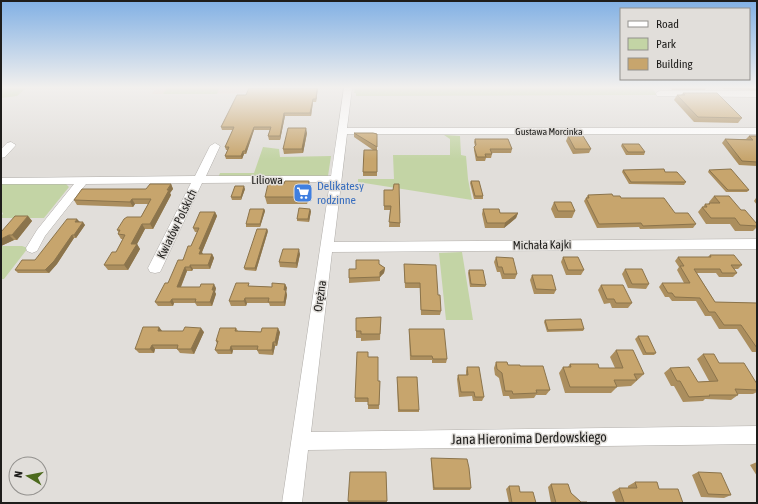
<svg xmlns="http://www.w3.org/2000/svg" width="758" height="504" viewBox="0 0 758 504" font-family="'Asap Condensed',sans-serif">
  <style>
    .industrial { fill: #e6d0c4 }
    .green { fill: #c3d4a5 }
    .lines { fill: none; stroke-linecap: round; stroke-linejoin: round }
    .minor-casing { stroke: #b0ada9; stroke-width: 1 }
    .minor { fill: #fff; fill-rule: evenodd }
    .wall { fill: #ab8e5e }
    .shaded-wall { fill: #8b744c }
    .building { fill: #c7a56d; stroke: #8b744c }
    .labels { text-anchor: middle; stroke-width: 3; stroke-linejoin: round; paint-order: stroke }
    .far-street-label { font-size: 10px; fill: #1e1d1b; stroke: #e1deda }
    .street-label { font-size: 12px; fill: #1e1d1b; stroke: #e1deda }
    .shop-label { font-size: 12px; fill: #366cbe; stroke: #e1deda; text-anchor: start }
    .near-street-label { font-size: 14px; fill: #1e1d1b; stroke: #e1deda }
  </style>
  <rect width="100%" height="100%" fill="#e1deda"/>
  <path class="industrial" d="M156 88H290L289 93 152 94Z"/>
  <path class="green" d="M1 88H26L17 96 1 98Z
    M167 88H219L217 94H163Z
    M355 88H652L657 95 356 96V93H354Z
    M444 135 460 136 461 155 466 156 468 179 472 200 358 182V179H394L393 155H450V139Z
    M263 147 279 149 280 157 331 156 328 176 218 178 220 173H254Z
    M1 183 66 184 69 187 44 218H1L3 213 1 212Z
    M1 246H22L28 248 4 279H1Z
    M462 252 473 320H446L439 253Z"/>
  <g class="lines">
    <defs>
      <path id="minor" d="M344 88H352L347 128H757V134H347L334 242 757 239V249L332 252 311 432 757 426V444L308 450 302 503H282L330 182 202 183 162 268 160 272 155 273 150 272 148 268 191 183 86 184 45 236 37 251 32 253 27 251 26 248 37 230 74 184H1V178L195 176 210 146 215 143 220 146 206 176H331Z
        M660 91H757V97L657 96 656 94 657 92Z
        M11 142 16 145 5 157 1 158V149L7 143Z"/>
    </defs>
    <use href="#minor" class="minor-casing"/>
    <use href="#minor" class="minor"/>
  </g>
  <path class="wall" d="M318 88 316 102H313L311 116H285L280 140H269L268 136 270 130H254L246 154H244L242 159H226L225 156 228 150H226L225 147 233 130H222L221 127 246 95Z
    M671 88H706L705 90H672Z
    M722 88H757V90L723 89Z
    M683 93 742 118 738 123 694 122 674 100 677 95H681Z
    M307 133 303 153 284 154 283 149Z
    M354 133 377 134V176H363V172L373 150 354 137Z
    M568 136 591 149 589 153 573 154 566 141Z
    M749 136H757V166L739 165 722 143 725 139H746Z
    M475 139 512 149 511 153H492V154L491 158H486L485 161H476L474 150 475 146 474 142Z
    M622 144 645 152 644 155H626L621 146Z
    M623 170 665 172 686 182 684 185 629 184 622 172Z
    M709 170 749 190 747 192H726L708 172Z
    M471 181 483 196V199H474L470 183Z
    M171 184 173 189 170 193 171 195 153 229H145L137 244 140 249 128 270H108L104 265 116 252 123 239H121L118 234 119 233 117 230 141 217 148 204H135L133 207 77 205 74 200 146 189Z
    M245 189 241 200H232L231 197Z
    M310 189 307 204H267L265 197Z
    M384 190 400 223V227H389L390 210H384Z
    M588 195 613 196 621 198 675 213 696 224 693 228 640 229 639 227 597 228 584 201Z
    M714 196 741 210 757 224V227L753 231H735L730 224H706L698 212 702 207H703L705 204H708L709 203H710L709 202Z
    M756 198H757V205L754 201Z
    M554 202 575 211 572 218H555L551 209Z
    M264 209 265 211 260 227H246V224Z
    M483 209 500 213H518L516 218 504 228H485L482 214Z
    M311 211 309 222 297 221V219Z
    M215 212 217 216 202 252V254H212L214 258 210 269H193L192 271H187L181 287 216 288 215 292 216 294 212 306H197L195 303H174L173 306H158L155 302 168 283 191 246 197 232H195L193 228Z
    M28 216 32 221 17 240H14L1 246V232Z
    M80 222 85 225 76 238H74L57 264 49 273H18L15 270 35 260Z
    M268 231 256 271 245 270 244 268Z
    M300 254 297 268 280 267 279 262Z
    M710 255 742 265 738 269H734L737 273 733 277H719L716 273H697L715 302 757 303V352H752L737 329H719L711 316H705L696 301H672L669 297H665L659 287 662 283H684L677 270 679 267 675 261 678 257H708Z
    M496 257 517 274 515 279H502L500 272H497L494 262Z
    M563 257 584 270 581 275H566L561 262Z
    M379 264 385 268 384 273 380 277V281L349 283V278L356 269Z
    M404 264 438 295 441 311 440 315H421L420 288H405Z
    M625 269 649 284 646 289 628 288 622 274Z
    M469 270 486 285 485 287H470L468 273Z
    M532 275 556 290 554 294H534L530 280Z
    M285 284 287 288 286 291 287 295 285 306H270L269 303H247L246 306H231L229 301 250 286 272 287Z
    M601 285 632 303 628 308H612L610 303 604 304 598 290Z
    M381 317 380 340 361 341V338H356V331Z
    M545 320 584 329 583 331 547 332 544 322Z
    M236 328 238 331 280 332 277 346H275L273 355 259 354 257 350H233L232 354H218L215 350 217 344 216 341Z
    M409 329 447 359 446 363H432V360H410Z
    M162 331 204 332 194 354 180 353 177 349H155L154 353H139L135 349Z
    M638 336 656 353 654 355H643L635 339Z
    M616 350 644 374 631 386 616 387H617L611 393H565L559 373 563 367H568L570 364 599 368H615L610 357Z
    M703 354 757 384V392L753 394H738V395L731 400 705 399 703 401 683 402 674 386H671L664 373 670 368 698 382 709 381 697 359Z
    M368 357 378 381H380L379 409H368V402H355V398Z
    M496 362 508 365 520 366 550 390 546 395H536L534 398 510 399 509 396H503L499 378 495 375 494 368Z
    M467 367 484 397 482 401H473L472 396 459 397 457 379 458 375H466V371Z
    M397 380 419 410V412H398Z
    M431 458 471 488 470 490H433L431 460Z
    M757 462V476L750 465Z
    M386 472 387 503H349L348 501Z
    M698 472 731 495 724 498 701 497 692 475Z
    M635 482 659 489 683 503H616L612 492 619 488H628V486Z
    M551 484 571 493 581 502 587 503H551L548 487Z
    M509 486 520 492 536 503H509L506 489Z"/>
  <path class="shaded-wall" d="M317 88H318L316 102V99Z
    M313 99V102L311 116 310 113Z
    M284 113 285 116 280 140V136Z
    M254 127V130L246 154 245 151Z
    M306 128 307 133 303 153 302 149Z
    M243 151 244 154 242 159 241 156Z
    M309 181 310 189 307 204 306 197Z
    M171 184 173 189 170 193 171 195 153 229 150 224Z
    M244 186 245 189 241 200V197Z
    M132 199 135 204 133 207 130 202Z
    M264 209 265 211 260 227V224Z
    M310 209 311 211 309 222 308 219Z
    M215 212 217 216 202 252 203 254 201 258 199 254V249Z
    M518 213 516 218 504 228 505 223Z
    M28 216 32 221 17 240 12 235Z
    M77 219 80 222H75Z
    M83 222 85 225 76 238 74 235Z
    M142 224 145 229 137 244 140 249 128 270 124 265 131 244Z
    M267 229 268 231 256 271 255 268Z
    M9 235 14 240 1 246V239Z
    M72 235 74 238 57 264 49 273 45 270Z
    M299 249 300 254 297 268 296 263Z
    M212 254 214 258 210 269 208 265Z
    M190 265 193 269 192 271 190 267Z
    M185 267 187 271 179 291 177 287Z
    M385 268 384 273 380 277V272Z
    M214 284 216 288 215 292 216 294 212 306 210 302 212 290Z
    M285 284 287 288 286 291 287 295 285 306 284 302V290Z
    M245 298 247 303 246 306 244 301Z
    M172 299 174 303 173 306 170 302Z
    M159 327 163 332 158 331Z
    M201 328 204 332 194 354 191 349Z
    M278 328 280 332 277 346 275 342Z
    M273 342 275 346 273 355 272 350Z
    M152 345 155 349 154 353 150 349Z
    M231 346 233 350 232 354 230 350Z"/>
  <path class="building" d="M249 88H317L316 99H313L310 113H284L280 136H268L271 127H254L245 151H243L241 156H225L229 147H225L234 127H221L237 95H246Z
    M683 93H717L742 118 698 117 677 95H685Z
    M288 128H306L302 149H283Z
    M354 133H373L377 134V147Z
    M568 136H583L591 149H575Z
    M749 136H757V162L742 161 725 139 753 140Z
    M475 139H508L512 149H490L492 154H485L486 157H477L474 147 476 145Z
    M622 144H639L645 152H628Z
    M364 150H377V172H363Z
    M664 169 665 172H677L686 182H631L623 170Z
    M731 169 749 190H728L709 170Z
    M285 181H309L306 197H265L268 184H284Z
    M471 181H479L483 196H475Z
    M150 184H171L167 190H169L150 224H142L131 244H137L124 265H104L112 252H116L125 235 118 234 120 230H117L124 219 127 217H141L151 199H132L130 202 74 200 82 189H146Z
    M394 184H399L400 223 389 222 391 206H384V190H393Z
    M235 186H244L241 197H231Z
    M612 194 613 196H620L621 198H664L675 213H688L696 224 643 226 641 223 599 224 586 198H589L588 195Z
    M714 196H729L741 210H745L757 224V226L740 225 735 218H711L702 207H707L705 204H710L709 203H720Z
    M554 202H571L575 211H558Z
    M299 208 310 209 308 219H297Z
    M250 209H264L260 224H246Z
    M483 209H499L500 213H518L505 223H487Z
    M200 212H215L199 249H201L199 254H212L208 265H190V267H185L177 287H200L201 284H214L212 290H214L210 302H195L196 299H172L170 302H155L165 283H168L178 260H183L188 246H191L199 228H193Z
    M15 216H28L12 235H9L1 239V232Z
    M67 219H77L75 222H83L74 235H72L54 261 45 270H15L22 260H35Z
    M257 229H267L255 268H244Z
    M283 249H299L296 263 279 262Z
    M710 255H734L742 265H731L737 273H722L720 269H694L715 302 757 303V348L741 325H724L715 312H709L700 298 675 297 672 293H668L662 283H690L680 266H684L678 257H711Z
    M496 257 513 258 517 274H504L502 267H498Z
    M563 257H578L584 270H568Z
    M356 260H379V264L385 268 380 272V277L349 278V269H356Z
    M404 264 436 265 438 295H440L441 311 421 310 420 283H405Z
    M625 269H642L649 284H632Z
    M469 270H483L486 285 471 284Z
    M532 275H552L556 290 536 289Z
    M236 283H249L248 286 272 287V283L285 284 284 290H286L284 302H268L269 298H245L244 301H229Z
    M601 285H623L632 303H616L614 299H607Z
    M381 317 380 334H361V331H356V318Z
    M581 319 584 329 548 330 545 320Z
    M143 327H159L158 331H183L185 327 201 328 191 349H177L178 345H152L150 349H135Z
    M220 328H236L235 331 261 332 262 328H278L275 342H273L272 350H257L258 346H231L230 350H215L218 341H216Z
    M409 329H444L447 359H433L432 356H411Z
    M638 336H648L656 353H646Z
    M616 350H633L644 374H634L637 380H614L617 387H570L563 367H571L570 364H598L599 368H623Z
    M357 352H368V357H378V381H380L379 405H368V398H355Z
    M703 354H714L719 363H744L757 384V390L735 389 738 395H709L710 396 689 397 680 381H677L670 368 689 367 698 382 718 381Z
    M496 362H507L508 365H520V366H543L550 390H536L537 393 513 394 512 391H505L502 373 497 369Z
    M467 367H479L484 397H475L474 392H461L458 375H468Z
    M397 377H417L419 410H399Z
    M431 458 467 459 469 468 471 488H434Z
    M350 472H386L387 501H348Z
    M698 472 721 473 731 495 708 494Z
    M635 482H657L659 489H678L683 503H623L624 502 619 488H637Z
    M551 484H568L571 493 581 502H587V503H556Z
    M509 486H519L520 492H533L536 503H512Z"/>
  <linearGradient id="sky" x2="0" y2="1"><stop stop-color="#81b0e4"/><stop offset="0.55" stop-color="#f2f0ee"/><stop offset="1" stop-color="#f2f0ee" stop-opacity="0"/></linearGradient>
  <rect width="758" height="159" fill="url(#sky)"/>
  <defs>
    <symbol id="supermarket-square" viewBox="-11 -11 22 22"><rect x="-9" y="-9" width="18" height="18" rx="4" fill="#3f7fe0" stroke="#e1deda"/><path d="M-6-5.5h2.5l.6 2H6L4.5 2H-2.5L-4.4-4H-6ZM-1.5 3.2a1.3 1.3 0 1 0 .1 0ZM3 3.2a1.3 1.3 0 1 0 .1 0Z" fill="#fff"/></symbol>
  </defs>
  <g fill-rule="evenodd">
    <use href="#supermarket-square" x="292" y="182" width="22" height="22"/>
  </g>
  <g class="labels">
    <g class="far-street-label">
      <text x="549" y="135">Gustawa Morcinka</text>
    </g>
    <g class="street-label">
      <text x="267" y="184">Liliowa</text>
      <text transform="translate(177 224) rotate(-64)" y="4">Kwiatów Polskich</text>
      <text transform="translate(542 245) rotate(-1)" y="4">Michała Kajki</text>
      <text transform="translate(320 296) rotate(-82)" y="4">Orężna</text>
    </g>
    <g class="shop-label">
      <text x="317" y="190">Delikatesy<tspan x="317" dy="14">rodzinne</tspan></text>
    </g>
    <g class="near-street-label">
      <text transform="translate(529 438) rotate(-1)" y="5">Jana Hieronima Derdowskiego</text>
    </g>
  </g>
  <rect width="758" height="504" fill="none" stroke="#1e1d1b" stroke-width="4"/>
  <rect x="620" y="8" width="130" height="72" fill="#e1deda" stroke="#93918e"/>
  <rect x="628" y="21" width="20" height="6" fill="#ffffff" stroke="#93918e"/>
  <text x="656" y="28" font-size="12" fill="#1e1d1b">Road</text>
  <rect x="628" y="38" width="20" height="12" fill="#c3d4a5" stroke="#93918e"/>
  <text x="656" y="48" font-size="12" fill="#1e1d1b">Park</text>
  <rect x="628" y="58" width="20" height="12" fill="#c7a56d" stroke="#93918e"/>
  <text x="656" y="68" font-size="12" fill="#1e1d1b">Building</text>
  <g transform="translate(28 476) rotate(280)"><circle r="19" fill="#e1deda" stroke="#93918e"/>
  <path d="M0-3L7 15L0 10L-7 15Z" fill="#4d6a1e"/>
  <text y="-6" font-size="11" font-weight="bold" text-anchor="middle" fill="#1e1d1b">N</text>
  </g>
</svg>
